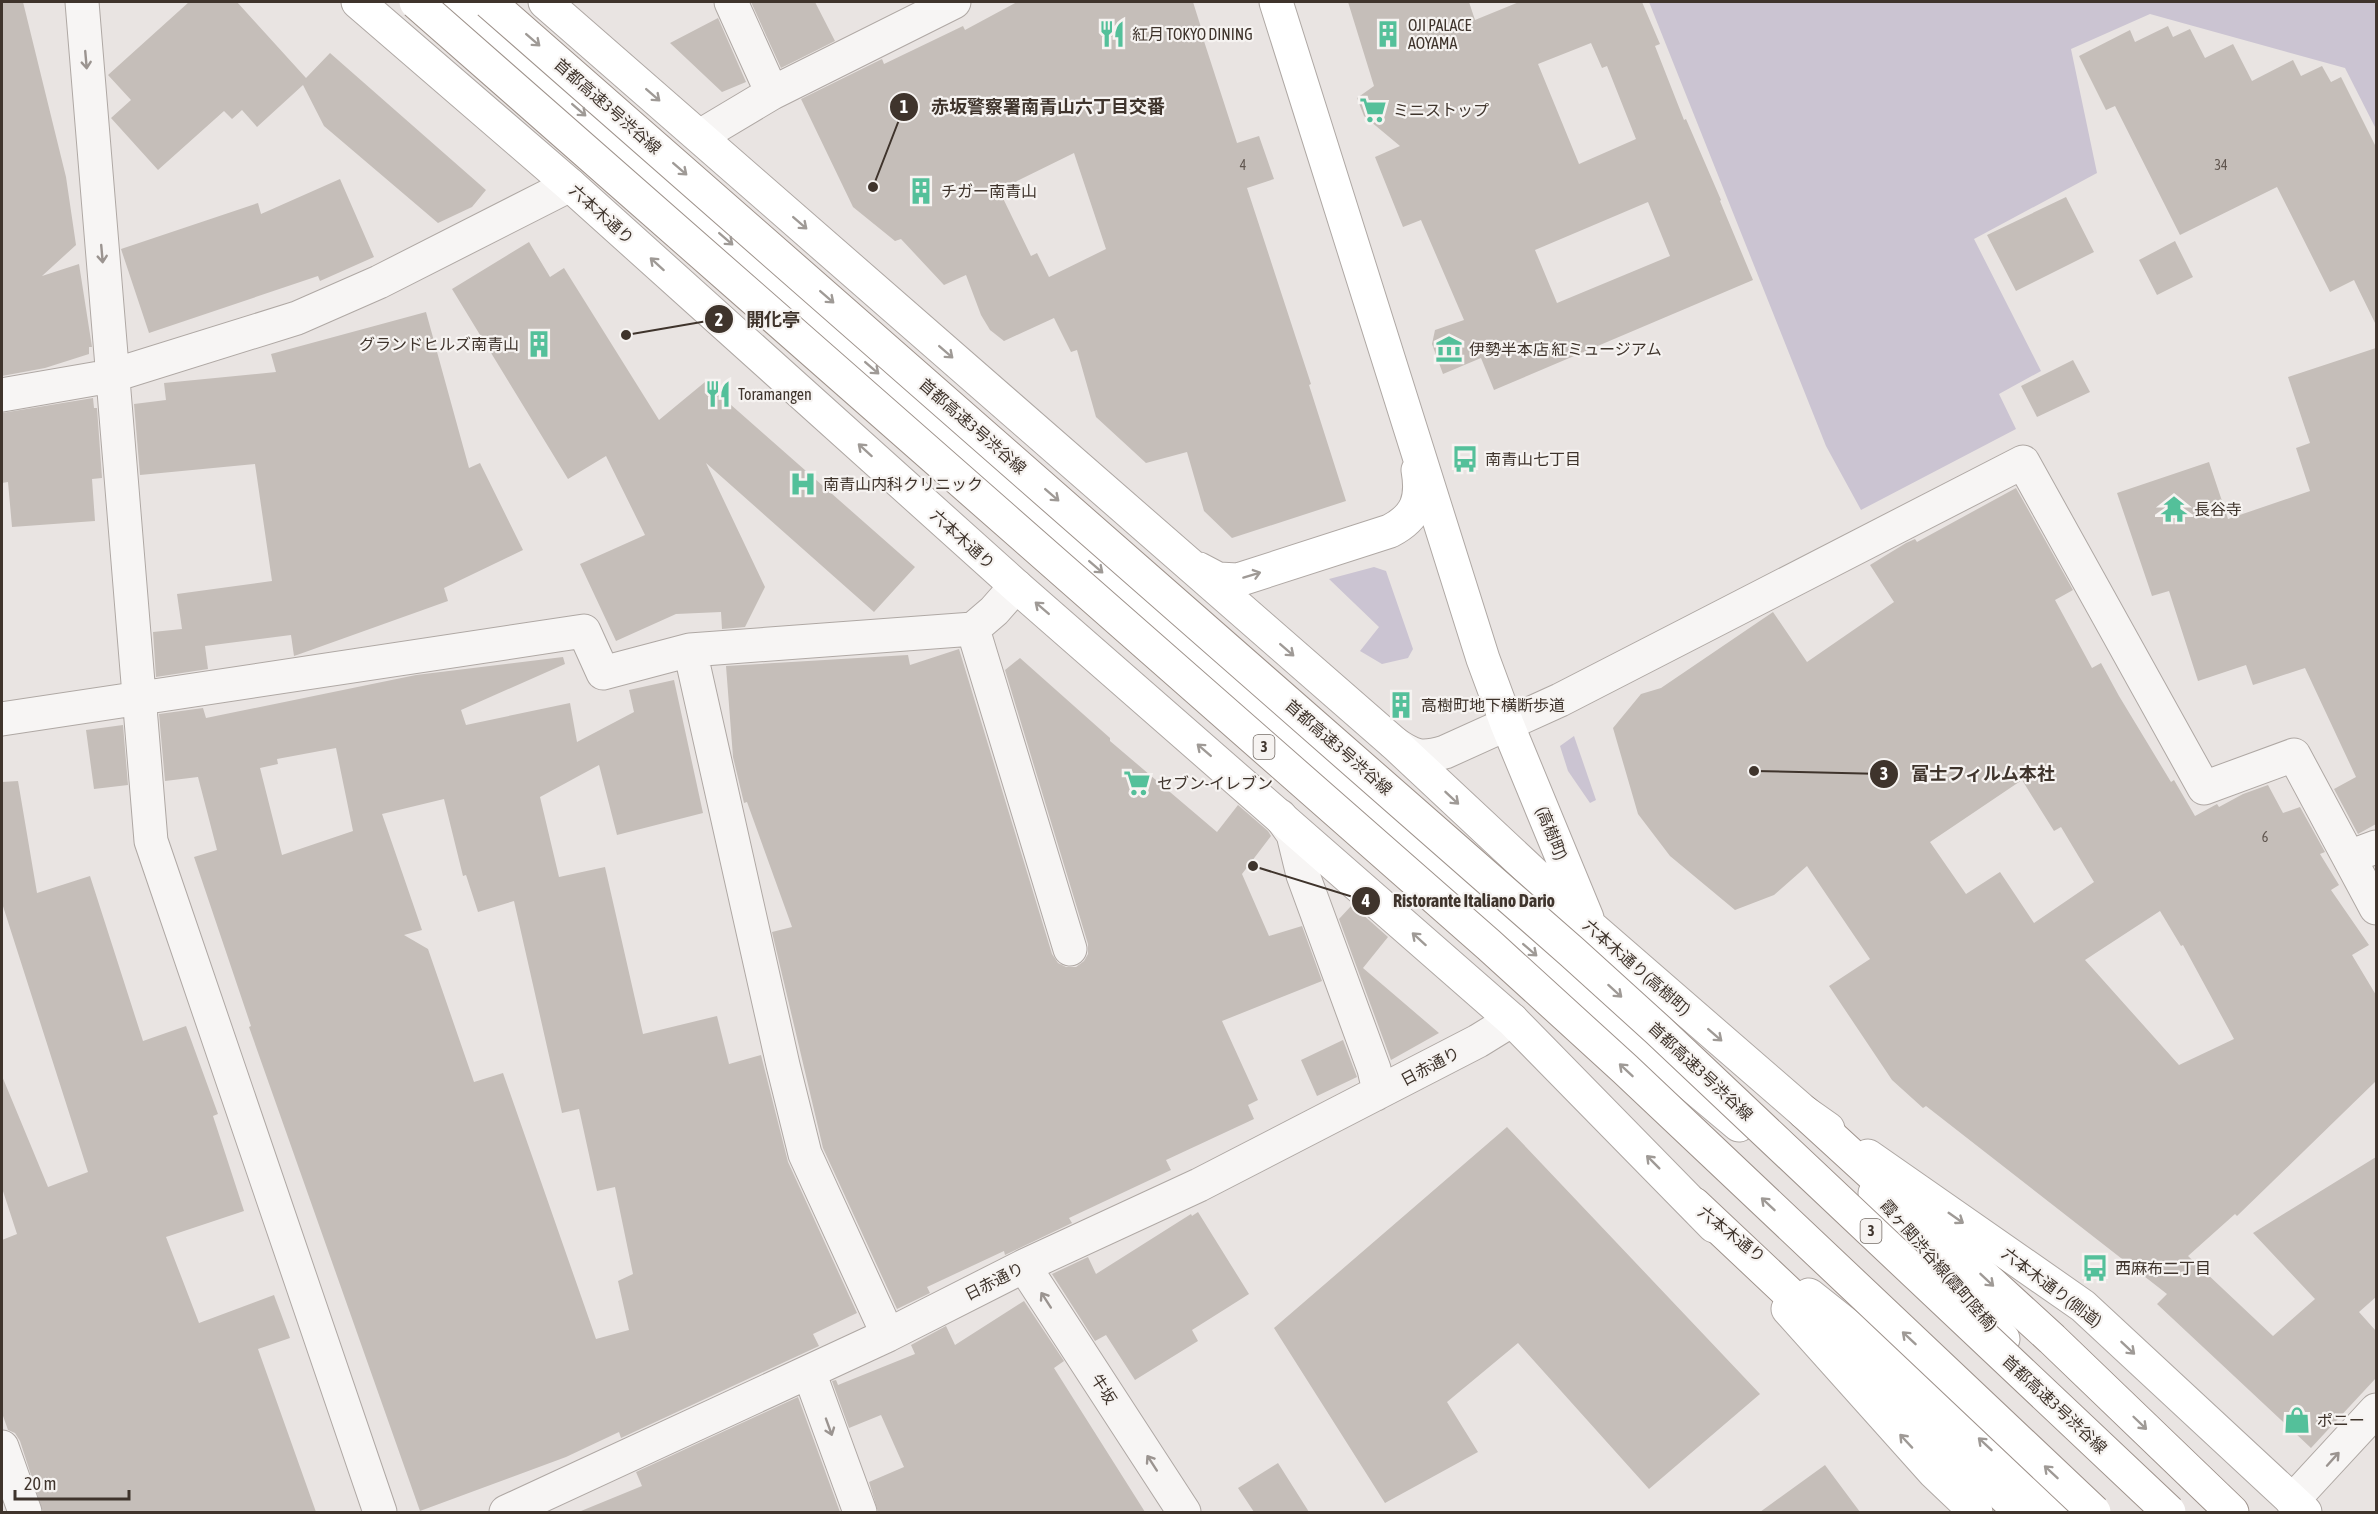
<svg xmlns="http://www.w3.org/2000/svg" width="2378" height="1514" viewBox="0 0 2378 1514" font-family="'Asap Condensed','Noto Sans JP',sans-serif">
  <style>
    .green { fill: #cbc4d2 }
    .building { fill: #c5beb9; fill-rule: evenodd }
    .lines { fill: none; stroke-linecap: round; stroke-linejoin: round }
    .street-casing { stroke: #afa8a4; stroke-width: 35 }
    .secondary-casing { stroke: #afa8a4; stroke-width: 35 }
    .highway-casing { stroke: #9e928b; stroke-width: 35 }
    .street { stroke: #f7f5f4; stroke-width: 33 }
    .secondary { stroke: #fff; stroke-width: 33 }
    .highway { stroke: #fff; stroke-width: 33 }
    .highway-bridge-casing { stroke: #9e928b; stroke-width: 35; stroke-linecap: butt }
    .highway-bridge { stroke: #fff; stroke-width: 33 }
    .oneway { stroke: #9f9a96 }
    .oneway2 { stroke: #9b9490 }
    .labels { text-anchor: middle; stroke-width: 4.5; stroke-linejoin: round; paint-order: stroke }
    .number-label { font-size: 14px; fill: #60564f }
    .shield { fill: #f6f3f1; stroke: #766d67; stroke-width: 1.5 }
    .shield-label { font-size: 15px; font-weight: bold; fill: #3f342c }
    .poi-label { font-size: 16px; fill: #3f342c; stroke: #f6f3f1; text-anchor: start }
    .street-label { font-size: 16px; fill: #3f342c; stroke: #f6f3f1 }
    .leader { fill: none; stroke: #3f342c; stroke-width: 2 }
    .callout-dot { fill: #3f342c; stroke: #f6f3f1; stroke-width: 2 }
    .mark-label { font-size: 18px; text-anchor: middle; font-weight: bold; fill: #fff }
    .callout-label { font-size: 18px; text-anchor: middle; font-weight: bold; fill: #3f342c; stroke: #f6f3f1; stroke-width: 4.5; stroke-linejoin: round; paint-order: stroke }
  </style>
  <rect width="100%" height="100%" fill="#e9e4e2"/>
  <path class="green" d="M1649 2H2376V129L2345 68 2150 14 2071 49 2097 173 1974 239 2041 371 1999 394 2016 429 1861 510 1826 446Z
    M1374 567 1386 571 1413 649 1408 658 1382 664 1360 651 1379 627 1329 579Z
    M1574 736 1596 800 1590 803 1568 771 1560 746Z"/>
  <path class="building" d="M2 2H23L66 177 76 245 42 276 79 264 92 347H89V354L45 368 2 376Z
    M189 2H237L306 78 330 53 486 190 472 207 438 223 324 126 303 85 257 127 242 110 232 119 224 111 158 170 111 118 131 100 108 75Z
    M751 2H815L835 41 781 68Z
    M1017 2H1193L1204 37 1203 38 1237 143 1259 136 1274 179 1247 188 1311 384 1309 385 1346 501 1232 538 1204 511 1187 452 1146 463 1096 417 1077 350 1071 352 1054 318 1004 341 990 330 981 315 966 275 944 285 901 239 895 241 853 207 801 99 882 59 884 64 963 26 965 30ZM1074 153 1106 249 1049 277 1037 253 1031 256 999 190Z
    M1348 2H1469L1475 20 1519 2H1642L1660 44 1655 46 1684 120 1686 119 1721 200 1720 201 1753 280 1494 390 1481 358 1443 374 1432 344 1435 330 1464 320 1421 220 1403 227 1375 157 1400 146 1364 116 1357 98 1374 86ZM1591 43 1602 68 1607 66 1636 139 1579 164 1538 64ZM1648 202 1670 256 1557 303 1535 250Z
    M718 18 746 82 722 92 670 43Z
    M2168 26 2173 37 2190 29 2205 58 2233 44 2252 81 2293 60 2301 76 2322 66 2331 82 2341 77 2376 147V325L2354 280 2330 292 2277 187 2180 235 2115 106 2106 110 2079 56 2130 30 2135 42Z
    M340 179 374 257 320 281 318 276 149 333 121 249 258 203 261 214Z
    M2066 197 2094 252 2016 291 1987 235Z
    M2175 241 2193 277 2157 295 2139 260Z
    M529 242 550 277 564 268 659 420 705 382 915 567 874 612 706 463 765 587 745 627 722 629 721 612 676 614 616 641 580 564 645 535 606 456 568 479 452 289Z
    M426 312 469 468 480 463 523 550 444 588 448 601 297 655 294 656 291 635 205 646 208 669 156 677 153 632 182 629 177 594 272 581 255 464 140 475 134 404 166 400 164 383 276 372 271 354Z
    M2376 348V824L2358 834 2334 789 2356 777 2305 668 2253 685 2246 665 2198 681 2169 591 2152 596 2117 493 2209 462 2228 519 2310 491 2296 448 2310 443 2288 377Z
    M2073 360 2090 392 2037 417 2021 386Z
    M93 398 94 408H97L102 478 92 479 95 521 12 527 8 482 2 483V413Z
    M2016 488 2073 590 2055 600 2092 668 2101 663 2119 696 2171 782 2174 780 2195 816 2217 804 2219 807 2243 794 2268 785 2283 813 2300 807 2325 852 2320 854 2339 885 2331 890 2369 945 2352 955 2376 995V1081L2237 1216 2235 1214 2188 1256 2273 1336 2315 1299 2253 1233 2376 1157V1297L2359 1312 2376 1331V1378L2311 1448 2157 1304 2167 1294 1926 1106 1923 1108 1892 1080 1829 986 1870 959 1807 866 1774 895 1735 910 1670 856 1638 814 1613 728 1641 694 1661 688 1773 612 1807 662 1894 602 1870 565 1906 543 1915 539 1917 542ZM2022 780 2054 831 2061 827 2094 882 2034 923 2000 872 1966 894 1930 842ZM2160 911 2181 946 2183 945 2234 1039 2179 1065 2085 960Z
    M959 649 1052 954 1058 963 1066 967H1076L1084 961 1088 954V944L1005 670 1020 658 1110 738V741L1217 832 1238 805 1268 831 1271 836 1242 874 1269 936 1302 926 1322 981 1222 1021 1258 1100 1248 1105 1254 1119 1166 1160 1171 1170 1069 1218 1072 1223 1005 1255 1004 1251 927 1287 930 1293 897 1309 823 1148 772 932 792 927 747 802 744 803 733 757 726 666 908 655 910 665Z
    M563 657 565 664 461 710 466 725 570 703 577 742 634 712 629 690 674 680 703 813 617 835 599 765 540 797 559 877 605 867 643 1034 717 1016 729 1064 761 1055 788 1162 857 1313 813 1334 819 1346 621 1438 619 1432 566 1457 420 1511 249 1027 251 1026 194 857 217 850 198 777 165 781 159 714 203 708 206 718 416 675ZM336 748 353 831 282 855 260 768 278 764 277 759ZM444 799 463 876 466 875 478 912 514 901 562 1113 579 1109 597 1191 615 1187 633 1274 618 1281 629 1330 596 1339 503 1073 474 1082 428 949 404 935 422 930 382 814Z
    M123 725 128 785 94 789 86 730Z
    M18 781 37 893 90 876 143 1041 186 1026 218 1114 213 1116 244 1211 166 1237 199 1323 274 1295 290 1338 258 1349 316 1512H43L20 1441 15 1433 8 1430 2 1413V1240L17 1234 2 1188V1076L48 1187 88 1172 2 903V782Z
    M1352 905 1388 937 1363 968 1439 1033 1391 1060 1339 919Z
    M1343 1040 1357 1077 1317 1096 1301 1060Z
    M1507 1127 1760 1394 1649 1489 1518 1343 1447 1402 1478 1452 1385 1503 1274 1328Z
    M1198 1212 1249 1294 1192 1330 1198 1341 1135 1380 1106 1335 1095 1341 1052 1274 1088 1257 1096 1274 1191 1214 1192 1216Z
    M1024 1301 1064 1361 1054 1368 1145 1512H878L869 1482 904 1467 881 1415 849 1428 832 1381 836 1380 838 1385 915 1354 911 1345 946 1326 955 1345Z
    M798 1397 840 1512H581V1511L642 1486 636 1472Z
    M1278 1463 1309 1512H1254L1238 1488Z
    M1825 1465 1860 1512H1760Z"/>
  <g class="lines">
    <defs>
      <path id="street" d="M82 2 151 841 380 1512
        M731 2 772 93
        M700 136 772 93 954 2
        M2 395 111 376 297 318 379 282 570 185
        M973 629 1070 949
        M690 650 783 1065 805 1154 888 1335
        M2 719 584 631 603 673 690 650 973 629 994 611 1016 586
        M1394 743C1414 757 1421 759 1445 752L1560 700 2023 462 2204 788 2294 755 2376 908
        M1280 816 1293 834 1303 875 1374 1069 1377 1082 1376 1094
        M2349 857 2376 847
        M1024 1266 1184 1512
        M809 1372 860 1512
        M2 1447 25 1512
        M2292 1501 2376 1410
        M506 1512 888 1335 1024 1266 1199 1185 1478 1041 1512 1020"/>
      <path id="secondary" d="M358 2 570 185 1016 586 1512 1020 1714 1226
        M457 2 1555 971 1739 1125
        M545 2 1394 743 1592 928 1804 1112 1828 1129
        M1276 2 1483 659 1507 724 1587 918
        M1199 569 1218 579 1238 580 1390 531C1417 517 1423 499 1418 470
        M1868 1156 2083 1306 2305 1512
        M1875 1193 2003 1339
        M1809 1295 1891 1360 1964 1424 2059 1512
        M1788 1309 1934 1472 1976 1512"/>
      <path id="highway" d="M1804 1112 2052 1339 2232 1512
        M1694 1204 2021 1512"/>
    </defs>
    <use href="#street" class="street-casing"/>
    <use href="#secondary" class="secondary-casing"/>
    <use href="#highway" class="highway-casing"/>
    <use href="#street" class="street"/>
    <use href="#secondary" class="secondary"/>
    <use href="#highway" class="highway"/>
    <defs>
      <path id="highway-bridge" d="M416 2 1489 945 1625 1069 2094 1512
        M489 2 1572 952 1658 1030 2169 1512"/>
    </defs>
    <use href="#highway-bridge" class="highway-bridge-casing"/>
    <use href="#highway-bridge" class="highway-bridge"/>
  </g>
  <defs><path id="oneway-shaft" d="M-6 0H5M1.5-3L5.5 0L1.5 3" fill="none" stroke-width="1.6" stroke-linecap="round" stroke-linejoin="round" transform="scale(1.5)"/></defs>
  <g class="oneway">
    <use href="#oneway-shaft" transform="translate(533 40) rotate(41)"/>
    <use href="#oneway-shaft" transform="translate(653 95) rotate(41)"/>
    <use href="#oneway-shaft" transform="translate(579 110) rotate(41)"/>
    <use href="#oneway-shaft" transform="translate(680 169) rotate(41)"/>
    <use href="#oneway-shaft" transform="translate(800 223) rotate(41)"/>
    <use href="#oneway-shaft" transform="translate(726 239) rotate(41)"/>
    <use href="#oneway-shaft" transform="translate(657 264) rotate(-138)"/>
    <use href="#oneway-shaft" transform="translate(827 297) rotate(41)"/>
    <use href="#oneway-shaft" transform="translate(946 352) rotate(41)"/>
    <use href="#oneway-shaft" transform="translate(872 368) rotate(41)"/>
    <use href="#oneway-shaft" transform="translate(865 450) rotate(-138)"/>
    <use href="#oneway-shaft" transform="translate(1052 495) rotate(41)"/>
    <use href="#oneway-shaft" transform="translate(1096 567) rotate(41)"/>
    <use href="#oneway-shaft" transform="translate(1252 575) rotate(-17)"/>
    <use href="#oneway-shaft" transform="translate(1042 608) rotate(-139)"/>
    <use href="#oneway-shaft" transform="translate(1287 650) rotate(41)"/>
    <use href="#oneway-shaft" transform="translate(1204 750) rotate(-139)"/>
    <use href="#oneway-shaft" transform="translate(1452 798) rotate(43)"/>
    <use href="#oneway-shaft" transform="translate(1419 939) rotate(-138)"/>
    <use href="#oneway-shaft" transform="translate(1530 950) rotate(41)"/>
    <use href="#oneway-shaft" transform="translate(1615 991) rotate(42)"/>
    <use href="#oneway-shaft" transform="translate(1715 1035) rotate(41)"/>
    <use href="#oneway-shaft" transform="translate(1626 1070) rotate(-137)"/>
    <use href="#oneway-shaft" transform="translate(1653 1162) rotate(-135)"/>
    <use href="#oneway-shaft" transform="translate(1768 1204) rotate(-137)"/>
    <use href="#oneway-shaft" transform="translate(1956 1218) rotate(35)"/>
    <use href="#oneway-shaft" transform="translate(1987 1280) rotate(43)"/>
    <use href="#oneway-shaft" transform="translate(1909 1338) rotate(-137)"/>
    <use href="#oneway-shaft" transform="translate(2128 1348) rotate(43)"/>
    <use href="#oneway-shaft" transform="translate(2140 1423) rotate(44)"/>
    <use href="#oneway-shaft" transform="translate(1906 1441) rotate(-133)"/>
    <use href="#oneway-shaft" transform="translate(1985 1444) rotate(-137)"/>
    <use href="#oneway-shaft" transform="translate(2051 1472) rotate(-137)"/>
  </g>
  <g class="oneway2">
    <use href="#oneway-shaft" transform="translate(86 60) rotate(85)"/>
    <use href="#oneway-shaft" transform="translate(102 254) rotate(85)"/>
    <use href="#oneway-shaft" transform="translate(1046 1300) rotate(-123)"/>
    <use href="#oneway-shaft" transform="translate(829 1427) rotate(70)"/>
    <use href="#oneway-shaft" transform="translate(2333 1459) rotate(-48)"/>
    <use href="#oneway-shaft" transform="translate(1152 1463) rotate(-123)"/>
  </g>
  <defs>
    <symbol id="restaurant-bare" viewBox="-9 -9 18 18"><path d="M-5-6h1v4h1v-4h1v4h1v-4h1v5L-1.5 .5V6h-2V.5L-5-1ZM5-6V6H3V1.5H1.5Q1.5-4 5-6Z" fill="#54c09a" stroke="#f6f3f1" stroke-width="2.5" paint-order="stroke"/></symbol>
    <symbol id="building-bare" viewBox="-9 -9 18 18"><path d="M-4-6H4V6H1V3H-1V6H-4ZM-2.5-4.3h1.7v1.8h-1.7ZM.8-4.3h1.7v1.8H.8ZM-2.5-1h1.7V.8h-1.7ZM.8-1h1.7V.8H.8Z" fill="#54c09a" stroke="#f6f3f1" stroke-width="2.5" paint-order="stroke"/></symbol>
    <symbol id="supermarket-bare" viewBox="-9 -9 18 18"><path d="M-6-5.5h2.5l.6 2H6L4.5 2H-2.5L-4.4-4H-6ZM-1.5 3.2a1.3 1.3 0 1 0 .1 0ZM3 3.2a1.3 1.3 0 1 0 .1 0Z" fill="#54c09a" stroke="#f6f3f1" stroke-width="2.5" paint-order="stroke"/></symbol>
    <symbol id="museum-bare" viewBox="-9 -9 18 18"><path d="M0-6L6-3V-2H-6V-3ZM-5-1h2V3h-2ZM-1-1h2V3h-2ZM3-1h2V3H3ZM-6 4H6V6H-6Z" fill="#54c09a" stroke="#f6f3f1" stroke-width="2.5" paint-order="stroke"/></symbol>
    <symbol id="bus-bare" viewBox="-9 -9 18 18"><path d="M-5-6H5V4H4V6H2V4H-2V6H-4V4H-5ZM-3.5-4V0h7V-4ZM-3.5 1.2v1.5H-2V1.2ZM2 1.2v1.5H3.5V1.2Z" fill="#54c09a" stroke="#f6f3f1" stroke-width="2.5" paint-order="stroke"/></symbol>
    <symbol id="hospital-bare" viewBox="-9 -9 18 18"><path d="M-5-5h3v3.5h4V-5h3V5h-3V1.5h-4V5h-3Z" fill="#54c09a" stroke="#f6f3f1" stroke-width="2.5" paint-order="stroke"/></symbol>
    <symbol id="temple-bare" viewBox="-9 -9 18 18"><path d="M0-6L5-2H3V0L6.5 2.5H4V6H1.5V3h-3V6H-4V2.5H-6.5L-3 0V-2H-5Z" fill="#54c09a" stroke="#f6f3f1" stroke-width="2.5" paint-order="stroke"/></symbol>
    <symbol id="shop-bare" viewBox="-9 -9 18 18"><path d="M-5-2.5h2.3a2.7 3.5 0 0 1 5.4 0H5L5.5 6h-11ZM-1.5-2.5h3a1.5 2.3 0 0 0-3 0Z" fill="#54c09a" stroke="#f6f3f1" stroke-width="2.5" paint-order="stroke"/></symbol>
  </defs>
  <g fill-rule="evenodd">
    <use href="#restaurant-bare" x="1093" y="15" width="38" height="38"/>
    <use href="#building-bare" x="1369" y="15" width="38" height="38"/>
    <use href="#supermarket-bare" x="1354" y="91" width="38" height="38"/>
    <use href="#building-bare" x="902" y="172" width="38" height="38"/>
    <use href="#building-bare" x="520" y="325" width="38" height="38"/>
    <use href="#museum-bare" x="1430" y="330" width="38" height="38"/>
    <use href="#restaurant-bare" x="699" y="375" width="38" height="38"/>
    <use href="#bus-bare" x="1446" y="440" width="38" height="38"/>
    <use href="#hospital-bare" x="784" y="465" width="38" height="38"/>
    <use href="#temple-bare" x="2155" y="490" width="38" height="38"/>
    <use href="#building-bare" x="1382" y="686" width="38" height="38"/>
    <use href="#supermarket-bare" x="1118" y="764" width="38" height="38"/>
    <use href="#bus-bare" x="2076" y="1249" width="38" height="38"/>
    <use href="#shop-bare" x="2278" y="1401" width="38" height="38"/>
  </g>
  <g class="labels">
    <g class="number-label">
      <text x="1243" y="170">4</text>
      <text x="2221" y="170">34</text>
      <text x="2265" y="842">6</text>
    </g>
    <g class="shield">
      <rect x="1253.5" y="735" width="21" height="24" rx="4.5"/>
      <rect x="1860.5" y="1219" width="21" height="24" rx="4.5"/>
    </g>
    <g class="shield-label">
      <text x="1264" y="752">3</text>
      <text x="1871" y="1236">3</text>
    </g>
    <g class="poi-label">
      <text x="1408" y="31">OJI PALACE<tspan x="1408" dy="18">AOYAMA</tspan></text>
      <text x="1132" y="40">紅月 TOKYO DINING</text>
      <text x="1393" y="116">ミニストップ</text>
      <text x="941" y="197">チガー南青山</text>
      <text x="519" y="350" text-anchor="end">グランドヒルズ南青山</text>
      <text x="1469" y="355">伊勢半本店 紅ミュージアム</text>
      <text x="738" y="400">Toramangen</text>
      <text x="1485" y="465">南青山七丁目</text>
      <text x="823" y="490">南青山内科クリニック</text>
      <text x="2194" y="515">長谷寺</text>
      <text x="1421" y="711">高樹町地下横断歩道</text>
      <text x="1157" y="789">セブン-イレブン</text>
      <text x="2115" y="1274">西麻布二丁目</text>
      <text x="2317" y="1426">ポニー</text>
    </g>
    <g class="street-label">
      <text transform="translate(608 106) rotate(41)" y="6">首都高速3号渋谷線</text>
      <text transform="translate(602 214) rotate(42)" y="6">六本木通り</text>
      <text transform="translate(973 426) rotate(41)" y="6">首都高速3号渋谷線</text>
      <text transform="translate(963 539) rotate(42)" y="6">六本木通り</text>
      <text transform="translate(1339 747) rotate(41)" y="6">首都高速3号渋谷線</text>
      <text transform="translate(1552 833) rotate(68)" y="6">(高樹町)</text>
      <text transform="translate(1637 967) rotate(41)" y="6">六本木通り(高樹町)</text>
      <text transform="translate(1430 1066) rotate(-28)" y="6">日赤通り</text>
      <text transform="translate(1701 1071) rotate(43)" y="6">首都高速3号渋谷線</text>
      <text transform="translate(1732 1234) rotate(38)" y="6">六本木通り</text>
      <text transform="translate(1939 1265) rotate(49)" y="6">霞ヶ関渋谷線(霞町陸橋)</text>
      <text transform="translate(994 1281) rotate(-27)" y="6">日赤通り</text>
      <text transform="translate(2052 1287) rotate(37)" y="6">六本木通り(側道)</text>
      <text transform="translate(1104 1389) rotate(57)" y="6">牛坂</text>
      <text transform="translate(2055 1404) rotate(43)" y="6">首都高速3号渋谷線</text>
    </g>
  </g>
  <path class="leader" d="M873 187L904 107M626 335L719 319M1754 771L1884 774M1253 866L1366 901"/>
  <g class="callout-dot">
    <circle cx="873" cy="187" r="6"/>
    <circle cx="626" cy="335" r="6"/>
    <circle cx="1754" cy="771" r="6"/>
    <circle cx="1253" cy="866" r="6"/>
    <circle cx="904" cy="107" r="15"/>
    <circle cx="719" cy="319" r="15"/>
    <circle cx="1884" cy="774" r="15"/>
    <circle cx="1366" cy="901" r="15"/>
  </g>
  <g class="mark-label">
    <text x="904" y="113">1</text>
    <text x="719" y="326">2</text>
    <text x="1884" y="780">3</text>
    <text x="1366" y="907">4</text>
  </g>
  <g class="callout-label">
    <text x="1048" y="113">赤坂警察署南青山六丁目交番</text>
    <text x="773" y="326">開化亭</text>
    <text x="1983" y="780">富士フィルム本社</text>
    <text x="1474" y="907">Ristorante Italiano Dario</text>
  </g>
  <rect width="2378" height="1514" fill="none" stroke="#3f342c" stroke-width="6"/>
  <path d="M15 1490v9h114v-9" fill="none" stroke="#3f342c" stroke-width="3"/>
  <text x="24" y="1490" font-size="18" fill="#3f342c" stroke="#f6f3f1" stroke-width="4.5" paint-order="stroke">20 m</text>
</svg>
